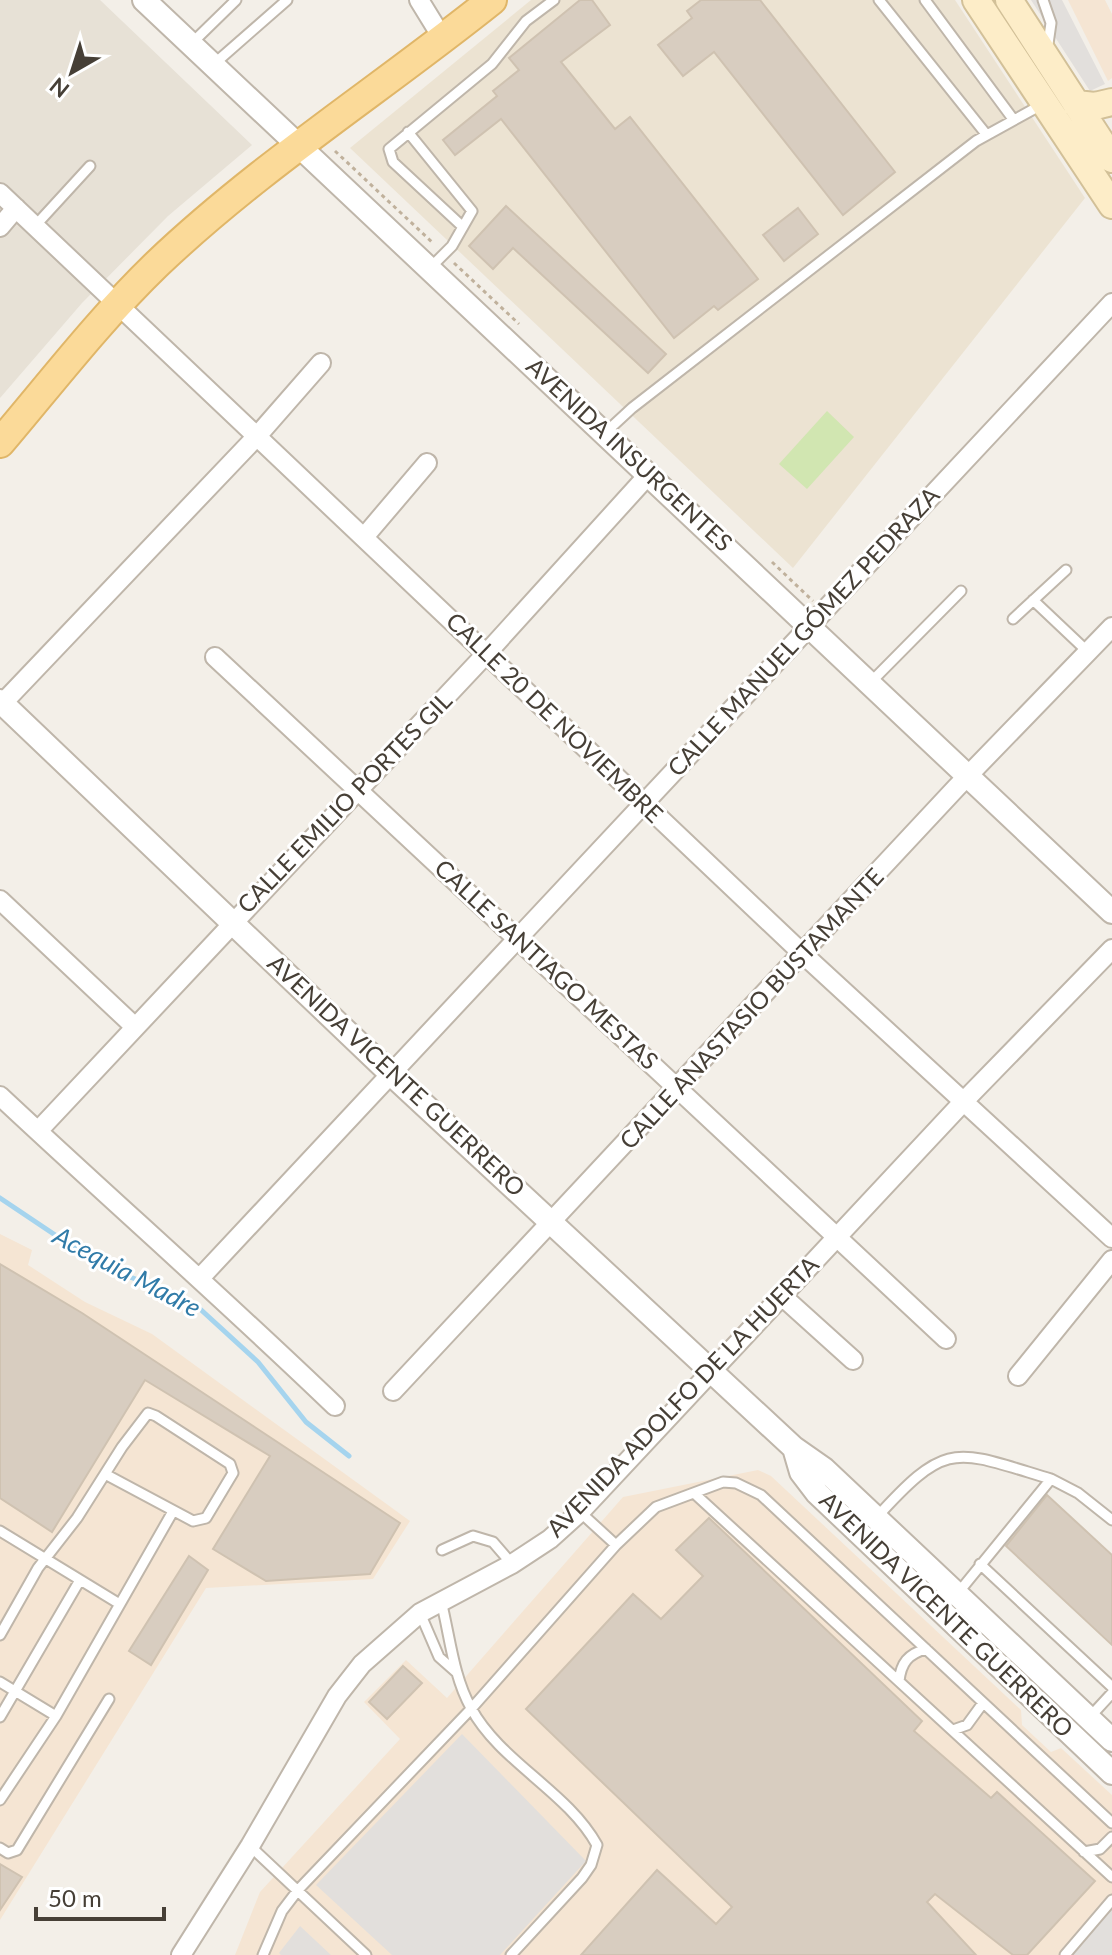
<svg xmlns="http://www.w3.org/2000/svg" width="1112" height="1955" viewBox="0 0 1112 1955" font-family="Lato,sans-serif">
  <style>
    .residential { fill: #e7e1d6 }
    .commercial { fill: #f5e5d3 }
    .education { fill: #ece3d2 }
    .green { fill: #d1e6b1 }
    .parking { fill: #e2dfdc }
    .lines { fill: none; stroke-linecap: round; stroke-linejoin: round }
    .stream { stroke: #a5d4ee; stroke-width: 5 }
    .building { fill: #d8cdc0; stroke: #cfc2b1; stroke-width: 2 }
    .service-casing { stroke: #bfb6aa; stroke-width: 13 }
    .minor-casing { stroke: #bfb6aa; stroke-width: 22 }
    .tertiary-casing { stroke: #bfb6aa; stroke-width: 26 }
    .secondary-casing { stroke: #d2c098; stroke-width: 30 }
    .primary-casing { stroke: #e0b668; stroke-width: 32 }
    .path { stroke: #c0b19c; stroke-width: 3; stroke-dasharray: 4 4; stroke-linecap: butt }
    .service { stroke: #fff; stroke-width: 9 }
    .minor { stroke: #fff; stroke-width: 18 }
    .tertiary { stroke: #fff; stroke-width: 22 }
    .secondary { stroke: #fdedc8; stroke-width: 26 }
    .primary { stroke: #fbda99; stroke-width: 28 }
    .labels { text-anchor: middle; stroke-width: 6; stroke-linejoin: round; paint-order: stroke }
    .street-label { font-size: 24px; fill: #463f36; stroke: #fff }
    .water-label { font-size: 26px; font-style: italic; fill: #307ba8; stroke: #fff }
  </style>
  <rect width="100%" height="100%" fill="#f3efe8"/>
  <path class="residential" d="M0 0H100L252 145 168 216 82 303 0 398Z"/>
  <path class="commercial" d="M1068 0H1105L1112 14V78L1108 81Z
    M0 1234 32 1250 28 1265 85 1302 152 1334 410 1521 373 1579 206 1588 0 1920Z
    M758 1470 771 1476 1021 1710 1022 1725 1051 1752 1061 1748 1112 1795V1955H235L260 1892 400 1739 364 1702 406 1660 447 1698 623 1497Z"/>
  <path class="education" d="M531 0H955L1085 198 793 568 350 148Z"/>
  <path class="green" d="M827 411 854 437 807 489 779 464Z"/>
  <path class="parking" d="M1031 0H1062L1105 84 1090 91Z
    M462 1734 586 1861 500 1955H392L316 1885Z
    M1112 1901V1955H1063Z
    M300 1926 331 1955H281L279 1953Z"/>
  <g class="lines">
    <path class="stream" d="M0 1198 88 1257 113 1271 169 1291 199 1308 258 1362 306 1422 349 1456"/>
  </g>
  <path class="building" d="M580 0H592L610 25 561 62 615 129 630 117 758 279 718 310 714 306 674 338 501 119 455 155 443 140 497 96 493 91 519 70 509 58Z
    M701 0H760L895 172 843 215 714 52 683 76 658 45 692 18 687 11Z
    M506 206 666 354 648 373 513 248 493 269 469 246Z
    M798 208 818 234 784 261 763 235Z
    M0 1264 82 1313 400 1523 370 1574 266 1581 213 1549 270 1456 145 1380 52 1532 0 1498Z
    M1047 1495 1112 1555V1645L1006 1546Z
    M709 1518 922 1721 914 1731 991 1798 997 1792 1095 1881 1027 1955H1013L935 1894 927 1902 976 1955H581L657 1870 716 1924 732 1907 526 1709 633 1594 661 1619 703 1576 676 1550Z
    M189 1556 208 1570 151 1665 129 1651Z
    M403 1666 422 1683 387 1719 369 1702Z
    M0 1864 22 1877 0 1910Z"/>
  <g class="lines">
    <defs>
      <path id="service" d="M879 0 986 134
        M925 0 1013 119
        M1043 0 1051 23 1047 51
        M192 43 236 0
        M214 64 287 0
        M408 132 472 211 452 246 430 268
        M35 226 90 166
        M463 227 393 162 389 149 492 64 526 21 554 0
        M605 433 632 408 976 141 1043 104
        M1033 600 1088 652
        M1013 619 1066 570
        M870 683 961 591
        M695 1494 1112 1877
        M580 1512 616 1545
        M877 1517C948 1439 954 1450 1051 1479
        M0 1531 118 1603
        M442 1550 473 1536 493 1542 512 1564
        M980 1564 1112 1687
        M958 1593 1051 1479 1078 1493 1112 1520
        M441 1601C450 1636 453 1676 471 1708 500 1762 567 1791 597 1845L591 1865 582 1878 511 1955
        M420 1613 439 1657 456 1672
        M0 1635 38 1568 77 1518 122 1447 148 1413 156 1416 230 1464 233 1473 206 1518 193 1521 105 1474
        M899 1681C901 1663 908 1654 926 1649
        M0 1682 56 1716
        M0 1717 80 1580
        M1089 1718 1112 1693
        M953 1730 967 1725 983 1703
        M0 1800 56 1716 172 1513
        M250 1846 366 1955
        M0 1848 8 1853 17 1850 109 1699
        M1084 1852 1100 1849 1112 1837
        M263 1955 282 1911 298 1890 471 1709 616 1545 656 1507 723 1482 736 1483 761 1495 1112 1823
        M1065 1955 1112 1900"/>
      <path id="minor" d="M419 0 443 39
        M0 193 803 954 1112 1238
        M0 227 16 208
        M365 536 427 463
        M215 657 946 1339
        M0 706 258 435 321 363
        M0 900 134 1026
        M0 1096C111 1200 225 1300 335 1406
        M38 1131 486 654 650 473
        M201 1277 1112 303
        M782 1296 853 1360
        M1018 1376 1112 1260
        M393 1391 956 788 1112 627
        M181 1955 250 1846 337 1696 362 1664 420 1613 512 1564 550 1539 580 1512 965 1100 1112 949"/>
      <path id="tertiary" d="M144 0 1112 912
        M0 701 391 1074 794 1448 824 1469 1112 1740
        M794 1448 801 1472 817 1493 1112 1773"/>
      <path id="secondary" d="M976 0 1112 205
        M1009 0 1112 159
        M1076 104 1095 106 1112 102"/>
      <path id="primary" d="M0 443C51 383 100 319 157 264 260 166 381 89 492 0"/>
    </defs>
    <use href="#service" class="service-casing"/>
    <use href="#minor" class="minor-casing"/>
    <use href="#tertiary" class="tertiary-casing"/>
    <use href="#secondary" class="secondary-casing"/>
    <use href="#primary" class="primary-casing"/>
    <path class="path" d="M335 151 434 244
      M454 263 519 324
      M772 562 813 601"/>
    <use href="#service" class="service"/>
    <use href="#minor" class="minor"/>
    <use href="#tertiary" class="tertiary"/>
    <use href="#secondary" class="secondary"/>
    <use href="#primary" class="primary"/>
  </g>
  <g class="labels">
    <g class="street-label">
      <text transform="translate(629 455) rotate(43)" y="8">AVENIDA INSURGENTES</text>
      <text transform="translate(804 632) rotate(-47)" y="8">CALLE MANUEL GÓMEZ PEDRAZA</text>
      <text transform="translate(554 718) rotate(44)" y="8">CALLE 20 DE NOVIEMBRE</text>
      <text transform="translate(345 803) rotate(-46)" y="8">CALLE EMILIO PORTES GIL</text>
      <text transform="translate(546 965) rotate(43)" y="8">CALLE SANTIAGO MESTAS</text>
      <text transform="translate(752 1009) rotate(-47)" y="8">CALLE ANASTASIO BUSTAMANTE</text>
      <text transform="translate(396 1076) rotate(43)" y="8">AVENIDA VICENTE GUERRERO</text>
      <text transform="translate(683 1397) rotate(-46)" y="8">AVENIDA ADOLFO DE LA HUERTA</text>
      <text transform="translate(946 1615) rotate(44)" y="8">AVENIDA VICENTE GUERRERO</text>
    </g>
    <g class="water-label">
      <text transform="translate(127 1272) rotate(28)" y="9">Acequia Madre</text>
    </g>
  </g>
  <g transform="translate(72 72) rotate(219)" stroke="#ffffff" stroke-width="6" paint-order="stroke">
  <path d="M0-6L14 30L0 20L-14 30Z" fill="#463f36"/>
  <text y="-12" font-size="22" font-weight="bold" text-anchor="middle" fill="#463f36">N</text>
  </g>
  <path d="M36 1907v12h128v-12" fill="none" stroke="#463f36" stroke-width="4"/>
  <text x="48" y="1907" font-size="24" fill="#463f36" stroke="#ffffff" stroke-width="6" paint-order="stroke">50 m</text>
</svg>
